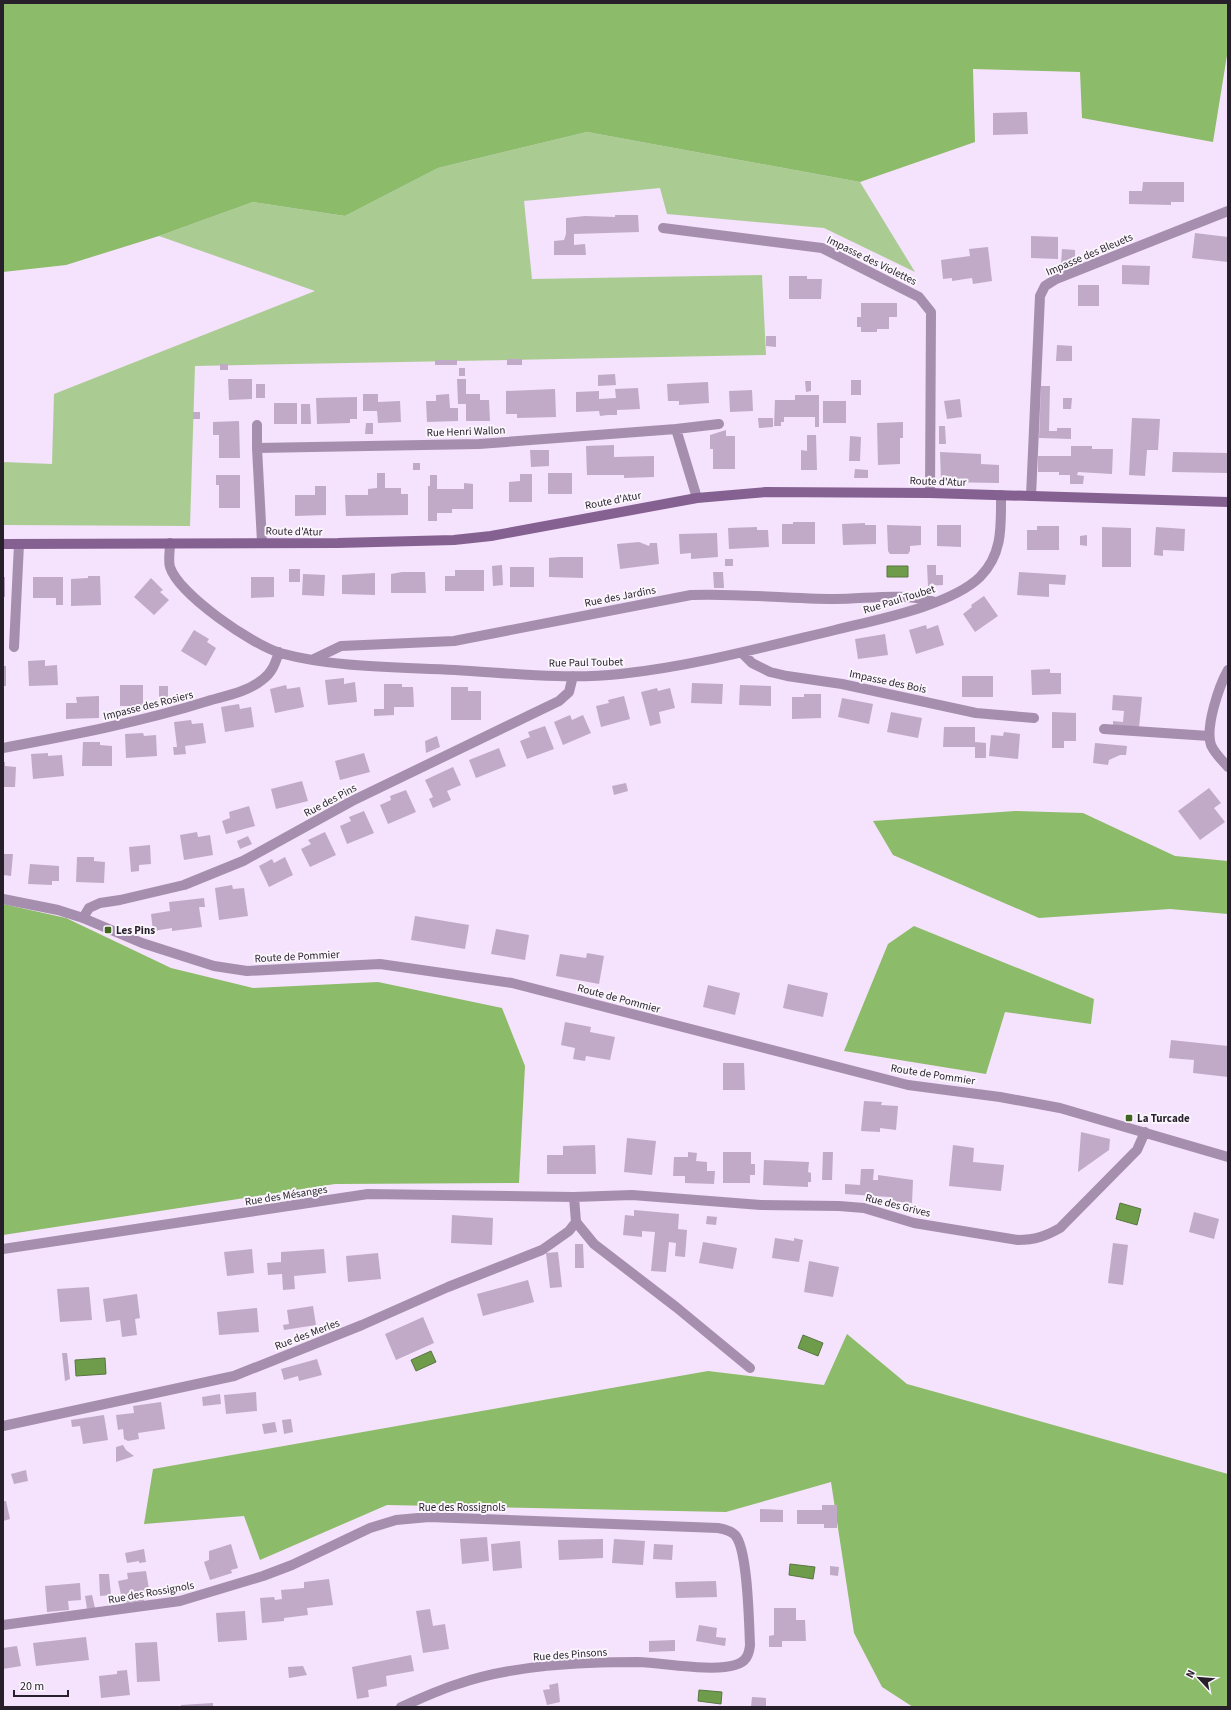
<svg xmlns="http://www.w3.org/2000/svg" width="1231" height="1710" viewBox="0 0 1231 1710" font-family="'Source Sans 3',sans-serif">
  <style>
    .green { fill: #aacc93 }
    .forest { fill: #8cbb69 }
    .water { fill: #6e9c4b; stroke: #597641 }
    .building { fill: #c0aac8 }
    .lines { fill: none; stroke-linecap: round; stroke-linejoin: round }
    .lane { stroke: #a68eaf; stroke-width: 10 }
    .street { stroke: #a68eaf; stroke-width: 10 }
    .secondary { stroke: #846191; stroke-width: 10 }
    .poi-dot { fill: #40651f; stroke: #faf5fc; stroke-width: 1.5 }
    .labels { text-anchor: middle; stroke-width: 4; stroke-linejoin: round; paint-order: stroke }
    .street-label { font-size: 11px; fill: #271f2a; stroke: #faf5fc }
    .poi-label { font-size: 11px; font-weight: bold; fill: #271f2a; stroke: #faf5fc; text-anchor: start }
  </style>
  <rect width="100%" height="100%" fill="#f5e2fc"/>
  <path class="green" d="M587 132 860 182 915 272 824 228 667 214 660 188 524 201 532 279 762 275 766 355 195 366 190 526 3 525V462L52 464 54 394 315 291 159 236 253 202 345 216 438 168Z"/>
  <path class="forest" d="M3 3H1228V49L1213 142 1082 118 1080 72 973 69 975 142 860 182 587 132 438 168 345 216 253 202 159 236 66 265 3 272Z
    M1015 811 1083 813 1175 856 1228 861V914L1170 909 1039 918 893 855 873 821Z
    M3 904 66 918 171 968 253 988 378 982 502 1008 525 1066 519 1183 335 1184 3 1235Z
    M914 926 1094 999 1091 1024 1005 1012 986 1074 844 1051 888 944Z
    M847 1334 907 1384 1228 1474V1707H913L882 1687 854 1633 831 1482 726 1512 387 1505 260 1560 244 1516 144 1524 153 1469 708 1371 824 1385Z"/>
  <path class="water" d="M887 566H908V577H887Z
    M1120 1203 1141 1209 1137 1225 1116 1219Z
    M803 1335 823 1343 818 1356 798 1348Z
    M431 1351 436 1362 416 1371 411 1360Z
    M105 1358 106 1374 76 1376 75 1360Z
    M790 1564 815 1567 813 1579 789 1575Z
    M699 1690 722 1692 721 1704 698 1701Z"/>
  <path class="building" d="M1027 112 1028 134 993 135V113Z
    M1143 182H1184V202H1171V205L1129 204V191H1142Z
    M615 215H638L639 232 574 234V245L585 244 586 255H554V241L564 240 566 234V218L585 216 615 217Z
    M1195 233 1228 237V262L1192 258Z
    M1031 236 1058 237V259L1031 258Z
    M988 247 992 281 973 284 972 278 952 281V278L943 279 941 260 970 256 969 249Z
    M1062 249 1075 250V265L1061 264Z
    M1122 265 1150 266 1149 285 1122 284Z
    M789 276H807V279H822L821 299H789Z
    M1078 285H1099V306H1078Z
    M861 303H897V317H889V329H877V332H861V327H857V317H861Z
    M766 336H776V347L766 346Z
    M1057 345 1072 346V361H1056Z
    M507 359H522V365H507Z
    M435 360H457V365H435Z
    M220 364H228V370H220Z
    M459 368H465V376H459Z
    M615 374 616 385 598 386V375Z
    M228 379H252V399L229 400Z
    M457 379H466V394H480V400H489L490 421H466V404H458Z
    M851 380H861V395H851Z
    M805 381H811V391L806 392Z
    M708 382 709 403 679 405V401H668L667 384Z
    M256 384H265V398H256Z
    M1041 386H1050L1049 431H1057V428H1071V439L1039 438Z
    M638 388 640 409 617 410V415H608L600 416 599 411 576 412V392L599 391V399L616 398 615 389Z
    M555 389 556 417 517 418V414H506V391Z
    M752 390 753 411 730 412 729 391Z
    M363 394H378V402L400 401 401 422 378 423 377 411H363Z
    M449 394 450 408H458V421L427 422 426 401H436V395Z
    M795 395H819V427H815V417H784V422H781V426H774L775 400H795Z
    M357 397V419H350V423L317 424 316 398Z
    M1063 398H1072L1071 409H1063Z
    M960 399 962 417 947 419 944 401Z
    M823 401H846V423H823Z
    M274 403H297V424H274Z
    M301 404H310L311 424H301Z
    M193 412H200V419H193Z
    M758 418H773V427L759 428Z
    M1132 418 1160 419 1158 450H1147L1145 476 1129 475Z
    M239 421 240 458H219V435H213V422Z
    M903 422V438H900V464L878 465 877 423Z
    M366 423H373V434H365Z
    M939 426H945L946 444H939Z
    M726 430V436H735V469H713V449H710V435Z
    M807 435H816L817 470H801V450L807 451Z
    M850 436 861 437 860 461H849Z
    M614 445V457L654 456V477L624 478V475H587L586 446Z
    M1071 446H1092V449H1113L1112 474 1078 472 1077 475 1084 476 1083 484H1070V475H1059V472H1038V456H1071Z
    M530 450H549V466L531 467Z
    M940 452 981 454V464L999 465V483L941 482Z
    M1173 452 1228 453V473L1172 472Z
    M413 463H420V470H413Z
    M855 469 868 470V478H854Z
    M377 473H385V488H401V494H408V515L346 516 345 495H368V489L377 488Z
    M548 473H572V494H548Z
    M520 474H532V502H509V482L520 481Z
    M216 475H240V508H219V485H216Z
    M430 475H437V489H464V483L473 484V509H452V513H437V521H428V486H430Z
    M315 486H326V515L295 516V495H315Z
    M793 522H815V544H782V524H793Z
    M865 523V525H876V544L843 545 842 524Z
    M887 525 921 526V545L910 546V551L908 554H890L888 551Z
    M937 525H961V547L937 546Z
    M1037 526H1059V550H1027V530H1037Z
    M757 527V530H768L769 547 729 549 728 528Z
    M1102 527 1131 528V567H1102Z
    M1156 527 1185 529 1184 551 1163 550V556L1154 555Z
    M717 533 718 557 691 559V553L680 554 679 534Z
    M1087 535V546L1080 545V536Z
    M639 542 649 546 650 543H657L659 564 620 569 617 544Z
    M560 557H583V578L549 577V558Z
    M725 559H733V566H725Z
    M502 565 503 585 493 586 492 566Z
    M927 565H936V575H943V585L928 586Z
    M510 567H534V587H510Z
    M289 569H300V582H289Z
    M455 570H484V591H445V576H455Z
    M402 572H425L426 593H391V574Z
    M713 572H723L724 588H714Z
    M1019 572 1066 575 1065 585 1049 584V597L1017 595Z
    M375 573V595L342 594V575Z
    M303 574 325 575 324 596 302 595Z
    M88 576H100L101 605 71 606V579L88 578Z
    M3 577H5V597H3Z
    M33 577H63V605H56V598H33Z
    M251 577H274V597L251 598Z
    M151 578 163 590 160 592 169 600 154 615 134 597Z
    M984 596 998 616 975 632 963 614 972 607 971 605Z
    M926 625 927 629 938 625 944 645 916 654 909 630Z
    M194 630 209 639 207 642 216 648 206 666 181 651Z
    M885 634 888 655 858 659 855 639Z
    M45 660V666L57 665 58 685 29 686 28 661Z
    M3 666H6V686H3Z
    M1050 669V673H1061V694L1032 695 1031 670Z
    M962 676H993V697H962Z
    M344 678V684L355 682 357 702 328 705 325 680Z
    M692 683 723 684 722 704 691 703Z
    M384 684H402V687H413L414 707H394V715L374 716V709H384Z
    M120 685H143V706H120Z
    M286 685 287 689 300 687 304 707 275 713 270 689Z
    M740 685 771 686V706L739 705Z
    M159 686H168V701H159Z
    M451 687H468V691H481V720H451Z
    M657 688 658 691 670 688 675 708 659 712 661 723 650 726 641 692Z
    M804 694H821V718L792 719V697H804Z
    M1113 695 1142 697 1139 728 1113 725V721L1123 722 1124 711 1112 710Z
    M99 696V718L66 719V703H77L76 697Z
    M624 696 630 719 601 727 596 706 609 703 608 700Z
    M842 698 873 704 869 724 838 717Z
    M239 704 240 709 251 707 254 727 225 732 221 707Z
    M891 712 922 718 918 738 887 732Z
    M1052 712 1076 713V741H1064V748H1052Z
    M570 715 572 720 583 715 591 733 563 745 554 722Z
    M191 720 192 724 203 723 206 743 185 746 186 754 174 755 173 747H177L174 722Z
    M545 726 554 749 527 759 520 741 530 737 528 732Z
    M944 727H975V742L986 743V758H975V747H943Z
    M1004 732 1020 734 1018 759 989 756 991 735 1003 736Z
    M143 733 144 736 156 735 157 756 126 758 125 734Z
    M437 736 440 747 426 753 425 741Z
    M83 742H100V745L112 746V766H82Z
    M1095 743 1127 746 1126 755H1120L1109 760 1108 765 1093 763Z
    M499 748 506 766 476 778 469 760Z
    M48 753V756L62 755 64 776 33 779 31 754Z
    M364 753 370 772 340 780 335 761Z
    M3 762H5V766L16 767 15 787H3Z
    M453 767 461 785 447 791 451 800 433 808 429 799 433 797 425 780Z
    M302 781 308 801 276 809 271 789Z
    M626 783 628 791 614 795 612 786Z
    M1209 788 1221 803 1214 808 1225 822 1200 840 1178 811Z
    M406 790 416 812 388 824 380 805 391 800 390 796Z
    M249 806 255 826 226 834 222 821 230 818 229 812Z
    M364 811 374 833 347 844 340 826 351 821 349 817Z
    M197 832 198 837 210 835 213 855 184 860 180 835Z
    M325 832 336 855 310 867 301 849 311 844 308 840Z
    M248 836 252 844 240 849 237 841Z
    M150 845 151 864 139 865V871L131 872 129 847Z
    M3 854H13L11 876 3 875Z
    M77 857H94V861L105 862 104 883 76 882Z
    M285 857 293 875 269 887 259 866 272 859 274 863Z
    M30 864 59 866V881H52V885L28 884Z
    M232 885 233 889 244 888 248 916 219 920 215 888Z
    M204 898 205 907H199L202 927 172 931V928L153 931 151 914 170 911 169 902Z
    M415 916 469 925 465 949 411 940Z
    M496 929 529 935 525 960 491 954Z
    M587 953 604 956 599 984 556 976 560 954 586 958Z
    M788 984 828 993 823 1017 783 1008Z
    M708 985 740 993 735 1015 703 1007Z
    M565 1022 591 1027 590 1032 615 1037 610 1060 586 1056 585 1061 573 1059 575 1048 561 1045Z
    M1171 1040 1228 1046V1077L1193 1073 1194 1060 1169 1058Z
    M723 1063H744L745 1090H723Z
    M864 1101 882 1102 881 1105 898 1106 896 1130 880 1128V1132L861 1131Z
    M1081 1132 1110 1139 1109 1150 1078 1172Z
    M627 1138 656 1141 652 1175 624 1172Z
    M595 1145 596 1174H547V1155H563V1146Z
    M953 1145 974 1148 973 1162 1004 1165 1001 1191 949 1186Z
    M688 1152 697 1153 696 1161 707 1162V1171H715L714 1184 685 1183V1176H673L674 1157H688Z
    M723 1152H751V1164H755V1175H750V1183H723Z
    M823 1152H833L832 1180H822Z
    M764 1160 809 1162 808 1172 811 1173V1182H808V1187L763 1185Z
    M861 1169H874L873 1180H878V1175L913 1180 912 1203 889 1201V1197L845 1194V1184L860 1185Z
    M634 1210 679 1214 678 1229 687 1230 685 1257 675 1256 676 1243 669 1242 666 1272 651 1271 655 1232 642 1231V1237L623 1235 625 1215 634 1216Z
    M1194 1212 1219 1219 1214 1239 1189 1232Z
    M452 1215 493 1218 492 1245 451 1243Z
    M707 1216 717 1217 716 1225 706 1224Z
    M775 1238 794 1241V1238L803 1240 799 1262 772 1258Z
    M703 1242 737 1248 733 1269 699 1263Z
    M1113 1243 1128 1245 1123 1285 1108 1283Z
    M575 1244H583L584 1268H575Z
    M252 1249 254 1273 227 1276 224 1252Z
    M324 1249 326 1273 294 1276 295 1289 283 1290 282 1274 268 1275 267 1263 281 1262V1252Z
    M558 1252 562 1287 550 1288 546 1253Z
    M378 1253 381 1279 348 1282 346 1256Z
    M809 1261 839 1267 833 1297 804 1292Z
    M528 1280 534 1302 483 1316 477 1294Z
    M89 1287 92 1320 60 1322 57 1289Z
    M137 1294 140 1318 135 1319 137 1335 122 1337 120 1320 106 1322 103 1299Z
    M313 1306 316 1325 284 1330 283 1325 289 1324 287 1310Z
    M257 1308 259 1332 219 1335 217 1312Z
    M423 1317 434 1343 396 1360 385 1334Z
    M62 1353H67L70 1379 65 1381Z
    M317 1359 322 1375 299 1381 298 1376 284 1380 281 1369Z
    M256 1392 257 1411 226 1414 224 1395Z
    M220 1394 221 1404 203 1406 202 1397Z
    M161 1402 165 1429 138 1433 139 1439 128 1441 124 1439 123 1429 118 1430 116 1415 134 1413 133 1406Z
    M104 1415 108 1440 83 1444 80 1426 72 1427 71 1420Z
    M291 1419 293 1432 284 1434 282 1420Z
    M275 1422 277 1432 264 1434 262 1424Z
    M123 1445 126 1450 134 1456 116 1462V1447Z
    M26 1470 28 1481 14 1484 11 1474Z
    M3 1501H6L10 1519 3 1521Z
    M822 1505H837V1528H824V1524H797V1510H822Z
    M760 1509 783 1510V1522H760Z
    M487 1537 489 1561 462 1564 460 1539Z
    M603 1539V1558L559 1560 558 1540Z
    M614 1539 645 1541 643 1565 612 1563Z
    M520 1541 522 1568 493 1571 491 1544Z
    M231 1544 238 1568 231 1570 232 1573 210 1580 204 1562 209 1560V1551Z
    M654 1544 673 1545 672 1560 653 1559Z
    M144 1549 146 1562 139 1563V1561L127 1563 125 1553Z
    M830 1566 839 1567 838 1576 830 1575Z
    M146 1571 150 1595 143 1596 144 1601 123 1604 118 1581 128 1579 127 1573Z
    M99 1574H109L111 1595 100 1596Z
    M329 1579 333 1605 307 1608 308 1615 284 1618V1621L262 1623 260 1598 274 1597 275 1600 282 1599 281 1590 304 1588V1582Z
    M716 1581 717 1597 676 1598 675 1582Z
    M80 1583 81 1600 68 1601 69 1610 47 1612 45 1586Z
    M92 1595 95 1608 87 1609 85 1596Z
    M774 1608H796V1620H805L806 1641H782V1647H769V1636L774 1635Z
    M430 1609 433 1626 445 1624 449 1649 423 1653 416 1611Z
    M245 1611 247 1640 218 1642 216 1613Z
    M699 1625 717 1628 716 1637 726 1638 725 1646 696 1641Z
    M86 1637 89 1660 36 1666 33 1643Z
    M675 1640V1651L649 1652V1641Z
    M157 1642 160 1681 137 1682 135 1643Z
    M17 1646 21 1666 3 1669V1648Z
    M411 1655 414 1671 386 1676 387 1686 368 1690 369 1697 357 1699 352 1667Z
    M303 1666 307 1675 289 1678 288 1667Z
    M127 1670 130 1695 101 1698 99 1676 117 1674V1671Z
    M558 1683 560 1702 547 1705 543 1690 550 1689 549 1685Z
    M752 1697 766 1698V1707H751Z
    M213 1703V1707H181V1705Z"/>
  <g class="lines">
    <path class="lane" d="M1104 729 1209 736
      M576 1222 594 1244 676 1307 750 1368"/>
    <path class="street" d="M663 228 822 248 919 297 931 312 930 493
      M257 425V448
      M676 429 719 424
      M1031 496 1040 296 1045 286 1056 279 1228 211
      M262 542 257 448 479 444 676 429 697 498
      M170 543C170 551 168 561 170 567 179 595 253 645 280 653 335 668 398 667 455 670 509 673 566 680 620 674 693 666 764 647 835 630 875 620 950 606 980 577 1003 554 1001 526 1001 495
      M14 647 19 544
      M742 653 752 663 770 672 787 676 842 684 976 713 1034 718
      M314 659 341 646 454 641 691 595C739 593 787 599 835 599 868 599 903 592 935 602
      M1228 670C1219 686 1205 727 1211 745 1215 754 1222 760 1228 767
      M3 748C72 735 141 722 208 701 225 696 247 692 262 680 272 673 275 664 279 652
      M3 899 58 910 83 918 142 943 214 966 247 971 380 964 512 983 908 1085 1000 1097 1060 1108 1228 1157
      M83 918 89 908 100 903 120 900 184 885 243 861 352 801 559 701 569 692 573 676
      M3 1249 368 1194 574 1197 632 1195 761 1205 839 1206 864 1208 914 1223 1018 1240C1035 1240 1046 1236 1060 1228L1137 1150 1145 1132
      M3 1426 234 1376 362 1325 448 1287 542 1250 569 1231 576 1222 574 1197
      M3 1625 180 1601 263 1576 292 1565 370 1528 396 1520 429 1517 718 1528C724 1529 731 1531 735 1535 748 1549 749 1624 750 1645 749 1655 746 1662 735 1665 712 1672 665 1663 638 1662 580 1662 513 1665 458 1684 438 1690 420 1699 401 1707"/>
    <path class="secondary" d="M3 544 338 543 454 540 491 536 697 498 766 492 930 493 1228 502"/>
  </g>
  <g class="poi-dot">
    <rect x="104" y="926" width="8" height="8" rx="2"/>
    <rect x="1125" y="1114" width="8" height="8" rx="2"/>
  </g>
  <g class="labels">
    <g class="street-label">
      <text transform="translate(1089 254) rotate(-23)" y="4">Impasse des Bleuets</text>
      <text transform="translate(872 260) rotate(26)" y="4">Impasse des Violettes</text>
      <text transform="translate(466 431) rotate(-2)" y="4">Rue Henri Wallon</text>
      <text transform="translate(938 481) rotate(2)" y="4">Route d'Atur</text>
      <text transform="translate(613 500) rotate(-11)" y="4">Route d'Atur</text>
      <text transform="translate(294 531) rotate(1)" y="4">Route d'Atur</text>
      <text transform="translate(620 596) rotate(-11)" y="4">Rue des Jardins</text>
      <text transform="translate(899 599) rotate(-17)" y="4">Rue Paul Toubet</text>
      <text transform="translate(586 662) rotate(-1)" y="4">Rue Paul Toubet</text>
      <text transform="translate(888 681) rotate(12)" y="4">Impasse des Bois</text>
      <text transform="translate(148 705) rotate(-14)" y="4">Impasse des Rosiers</text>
      <text transform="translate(330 800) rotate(-28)" y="4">Rue des Pins</text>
      <text transform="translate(297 956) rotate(-3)" y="4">Route de Pommier</text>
      <text transform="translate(619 998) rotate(15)" y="4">Route de Pommier</text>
      <text transform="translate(933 1074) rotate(9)" y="4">Route de Pommier</text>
      <text transform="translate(286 1195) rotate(-9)" y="4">Rue des Mésanges</text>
      <text transform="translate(898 1205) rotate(14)" y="4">Rue des Grives</text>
      <text transform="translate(307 1334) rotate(-21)" y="4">Rue des Merles</text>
      <text x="462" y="1511">Rue des Rossignols</text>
      <text transform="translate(151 1592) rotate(-10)" y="4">Rue des Rossignols</text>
      <text transform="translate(570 1654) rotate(-4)" y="4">Rue des Pinsons</text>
    </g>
    <g class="poi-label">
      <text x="116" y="934">Les Pins</text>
      <text x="1137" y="1122">La Turcade</text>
    </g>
  </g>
  <rect width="1231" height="1710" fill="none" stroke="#271f2a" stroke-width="8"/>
  <g transform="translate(1199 1678) rotate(296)" stroke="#faf5fc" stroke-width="3" paint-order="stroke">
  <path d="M0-3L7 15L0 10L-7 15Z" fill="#271f2a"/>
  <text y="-6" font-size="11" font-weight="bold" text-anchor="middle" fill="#271f2a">N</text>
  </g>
  <path d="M14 1690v6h54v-6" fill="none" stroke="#271f2a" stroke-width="2"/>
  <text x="20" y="1690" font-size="12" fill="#271f2a" stroke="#faf5fc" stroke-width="3" paint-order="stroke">20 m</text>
</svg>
